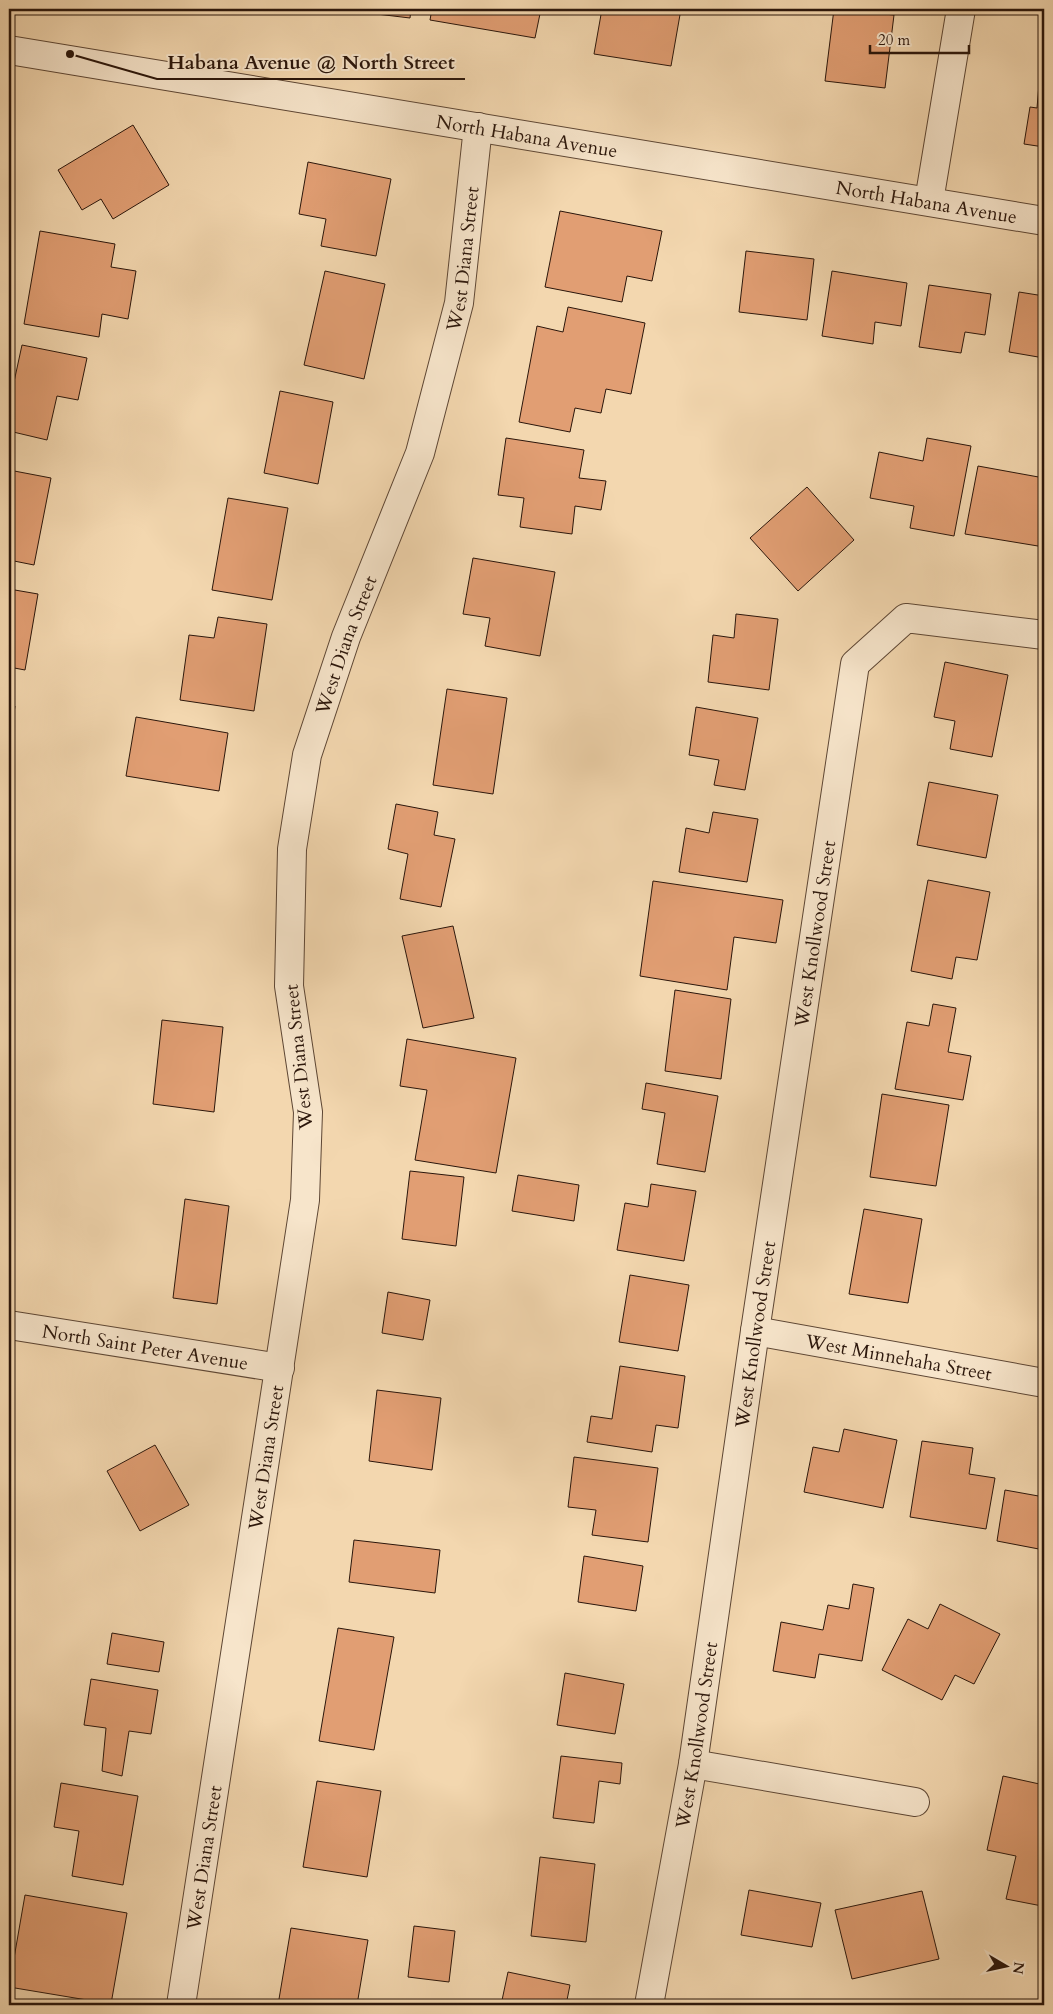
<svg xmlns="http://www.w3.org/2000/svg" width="1053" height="2014" viewBox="0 0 1053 2014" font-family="Cardo,serif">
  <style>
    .building { fill: #e19e73; stroke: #2b160b }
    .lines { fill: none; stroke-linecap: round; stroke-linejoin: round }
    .minor-casing { stroke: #5d4634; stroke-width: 30 }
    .minor { stroke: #f7e5cb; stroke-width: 28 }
    .labels { text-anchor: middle; stroke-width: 4; stroke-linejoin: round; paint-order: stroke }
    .street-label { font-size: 19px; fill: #2b160b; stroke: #f7e5cb }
    .leader { fill: none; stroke: #2b160b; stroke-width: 2 }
    .callout-dot { fill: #2b160b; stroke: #f7e5cb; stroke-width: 2 }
    .callout-label { font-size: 20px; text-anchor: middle; font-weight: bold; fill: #2b160b; stroke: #f7e5cb; stroke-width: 4; stroke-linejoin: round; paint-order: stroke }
  </style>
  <rect width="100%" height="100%" fill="#f3d7af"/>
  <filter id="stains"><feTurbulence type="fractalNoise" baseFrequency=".004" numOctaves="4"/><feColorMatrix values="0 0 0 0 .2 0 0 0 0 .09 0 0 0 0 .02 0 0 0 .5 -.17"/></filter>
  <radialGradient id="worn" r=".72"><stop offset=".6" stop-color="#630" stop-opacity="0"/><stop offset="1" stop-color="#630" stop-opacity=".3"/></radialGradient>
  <path class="building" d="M335 9H411L410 18Z
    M432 9H541L535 38 430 20Z
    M602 9H681L671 66 594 54Z
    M834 9 894 15 885 88 825 81Z
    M1044 62V147L1024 144 1030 107 1037 108 1039 84H1041Z
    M133 125 169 185 113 219 101 199 82 210 58 170Z
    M308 162 391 179 376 256 321 246 326 219 299 214Z
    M560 211 662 231 652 281 627 276 622 302 545 287Z
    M40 231 115 244 111 267 136 271 128 319 102 314 99 337 24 324Z
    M746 251 814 259 807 320 739 312Z
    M325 271 385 284 364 379 304 365Z
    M832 271 907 283 901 326 875 322 873 344 822 336Z
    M929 285 991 294 985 335 965 332 961 353 919 347Z
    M1019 292 1044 296V358L1009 352Z
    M568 307 645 323 631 394 606 389 601 413 575 408 570 432 519 422 537 326 563 332Z
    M22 345 87 358 78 400 57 396 47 440 9 431V405Z
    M280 391 333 402 318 484 264 473Z
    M506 438 584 450 579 478 606 481 601 510 575 506 572 534 520 527 524 498 498 495Z
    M927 438 971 446 954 536 910 528 914 506 870 498 879 452 923 461Z
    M978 466 1044 478V547L965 534Z
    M9 470 51 478 34 565 9 560Z
    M807 487 854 540 798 591 750 538Z
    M228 498 288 508 272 600 212 590Z
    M473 558 555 572 540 656 485 646 490 618 463 614Z
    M9 589 38 594 25 670 9 667Z
    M736 614 778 619 769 690 708 682 713 635 734 638Z
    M218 617 267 624 254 711 180 700 189 635 214 638Z
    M945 662 1008 675 992 757 950 749 955 721 934 717Z
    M447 689 507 698 493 794 433 785Z
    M9 705 15 706 9 749Z
    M696 707 758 718 745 790 714 785 719 760 689 755Z
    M136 717 228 733 219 791 126 776Z
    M929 782 998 795 986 858 917 845Z
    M396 804 438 812 434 835 455 839 441 907 400 899 408 854 388 849Z
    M713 812 758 819 747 882 679 872 686 828 709 833Z
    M928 880 990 892 977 960 956 957 952 979 911 971Z
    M653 881 783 900 776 943 734 937 727 990 640 976Z
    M453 926 474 1018 423 1028 402 936Z
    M675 990 731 999 721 1079 665 1071Z
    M933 1004 956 1008 948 1052 971 1056 963 1100 895 1089 907 1022 929 1026Z
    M162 1020 223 1027 214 1112 153 1104Z
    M407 1039 516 1058 496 1173 415 1160 427 1090 400 1086Z
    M646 1083 718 1096 705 1172 657 1164 665 1113 642 1109Z
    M882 1094 949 1105 936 1186 870 1177Z
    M410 1171 464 1177 456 1246 402 1239Z
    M518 1175 579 1185 574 1221 512 1211Z
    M651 1184 696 1191 684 1261 617 1250 625 1203 648 1207Z
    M185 1199 229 1206 217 1304 173 1298Z
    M864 1209 922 1219 908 1303 849 1294Z
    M630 1275 689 1285 678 1351 619 1342Z
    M388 1292 430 1300 423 1340 382 1333Z
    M620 1366 685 1376 678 1428 656 1425 652 1452 587 1442 591 1416 612 1419Z
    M377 1390 441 1398 432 1470 369 1461Z
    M844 1429 897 1440 883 1508 804 1492 813 1447 839 1452Z
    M922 1441 973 1448 969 1474 995 1478 986 1529 910 1517Z
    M155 1445 189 1505 140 1531 107 1471Z
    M574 1457 658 1468 648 1542 592 1535 596 1510 568 1507Z
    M1005 1490 1044 1497V1550L997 1541Z
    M354 1540 440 1550 435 1593 349 1582Z
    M584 1556 643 1566 636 1611 578 1602Z
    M853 1584 874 1588 862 1661 819 1654 815 1678 773 1671 781 1622 823 1630 828 1605 849 1609Z
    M940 1604 1000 1634 974 1684 955 1675 942 1700 882 1670 908 1619 928 1629Z
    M338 1628 394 1637 374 1750 319 1741Z
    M112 1633 164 1642 159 1672 107 1664Z
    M565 1673 624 1684 615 1734 557 1725Z
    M91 1679 158 1690 151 1734 129 1731 122 1776 102 1771 106 1728 84 1725Z
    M561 1756 622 1763 620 1784 599 1781 594 1823 553 1818Z
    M1003 1776 1044 1785V1898L1042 1906 1006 1899 1016 1856 987 1850Z
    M317 1781 381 1791 367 1877 303 1867Z
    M61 1783 138 1796 123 1885 72 1876 79 1831 54 1827Z
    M540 1857 595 1864 586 1942 531 1936Z
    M749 1890 821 1903 812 1947 741 1935Z
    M922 1891 939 1959 852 1979 835 1910Z
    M25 1895 127 1913 111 2004 9 1987Z
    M414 1926 455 1931 449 1982 408 1977Z
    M291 1928 368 1940 357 2005H278Z
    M508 1972 570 1985 566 2005H501Z"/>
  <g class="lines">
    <defs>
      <g id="minor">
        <path id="s1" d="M9 50 1044 221"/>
        <path d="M929 201 961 9"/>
        <path id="s2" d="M9 1325 280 1368"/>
        <path id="s3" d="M755 1331 1044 1383"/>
        <path d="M693 1764 915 1802"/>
        <path id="s4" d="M181 2005 305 1200 308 1112 289 986 292 849 307 755 346 637 420 453 459 303 478 127"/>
        <path id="s5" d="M649 2005 693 1764 755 1331 855 664 906 618 1044 635"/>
      </g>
    </defs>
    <use href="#minor" class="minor-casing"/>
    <use href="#minor" class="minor"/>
  </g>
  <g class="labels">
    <g class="street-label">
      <text dy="7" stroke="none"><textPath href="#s1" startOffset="525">North Habana Avenue</textPath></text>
      <text dy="7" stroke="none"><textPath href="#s1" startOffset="930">North Habana Avenue</textPath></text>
      <text dy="7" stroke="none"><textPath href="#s4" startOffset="1784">West Diana Street</textPath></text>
      <text dy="7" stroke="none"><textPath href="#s4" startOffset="1379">West Diana Street</textPath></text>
      <text dy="7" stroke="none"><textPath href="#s5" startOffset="1084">West Knollwood Street</textPath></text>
      <text transform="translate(298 1057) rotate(-96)" y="7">West Diana Street</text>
      <text dy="7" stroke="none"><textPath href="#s5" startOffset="679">West Knollwood Street</textPath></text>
      <text dy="7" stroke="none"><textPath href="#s2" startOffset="138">North Saint Peter Avenue</textPath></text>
      <text dy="7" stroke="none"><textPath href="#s3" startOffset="146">West Minnehaha Street</textPath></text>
      <text dy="7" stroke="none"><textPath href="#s4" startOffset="554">West Diana Street</textPath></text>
      <text dy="7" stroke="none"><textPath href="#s5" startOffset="274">West Knollwood Street</textPath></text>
      <text dy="7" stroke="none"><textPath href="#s4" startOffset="149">West Diana Street</textPath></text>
    </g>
  </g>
  <path class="leader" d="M70 54L157 79H465"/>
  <circle class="callout-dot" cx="70" cy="54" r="5"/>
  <g class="callout-label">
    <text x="311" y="69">Habana Avenue @ North Street</text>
  </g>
  <rect width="1053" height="2014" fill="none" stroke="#f3d7af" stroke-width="30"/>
  <rect x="10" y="10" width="1033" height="1994" fill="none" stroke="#2b160b" stroke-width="2.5"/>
  <rect x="15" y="15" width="1023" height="1984" fill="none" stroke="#2b160b"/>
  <g transform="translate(1006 1966) rotate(99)" stroke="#f7e5cb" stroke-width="4" paint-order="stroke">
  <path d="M0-4L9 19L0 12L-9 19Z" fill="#2b160b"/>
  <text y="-8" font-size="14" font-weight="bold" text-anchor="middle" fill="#2b160b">N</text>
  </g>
  <path d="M870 45v8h99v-8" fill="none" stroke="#2b160b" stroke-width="2.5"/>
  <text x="878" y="45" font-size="15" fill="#2b160b" stroke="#f7e5cb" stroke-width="4" paint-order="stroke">20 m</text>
  <rect width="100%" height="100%" filter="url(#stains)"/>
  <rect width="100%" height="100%" fill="url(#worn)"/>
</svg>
